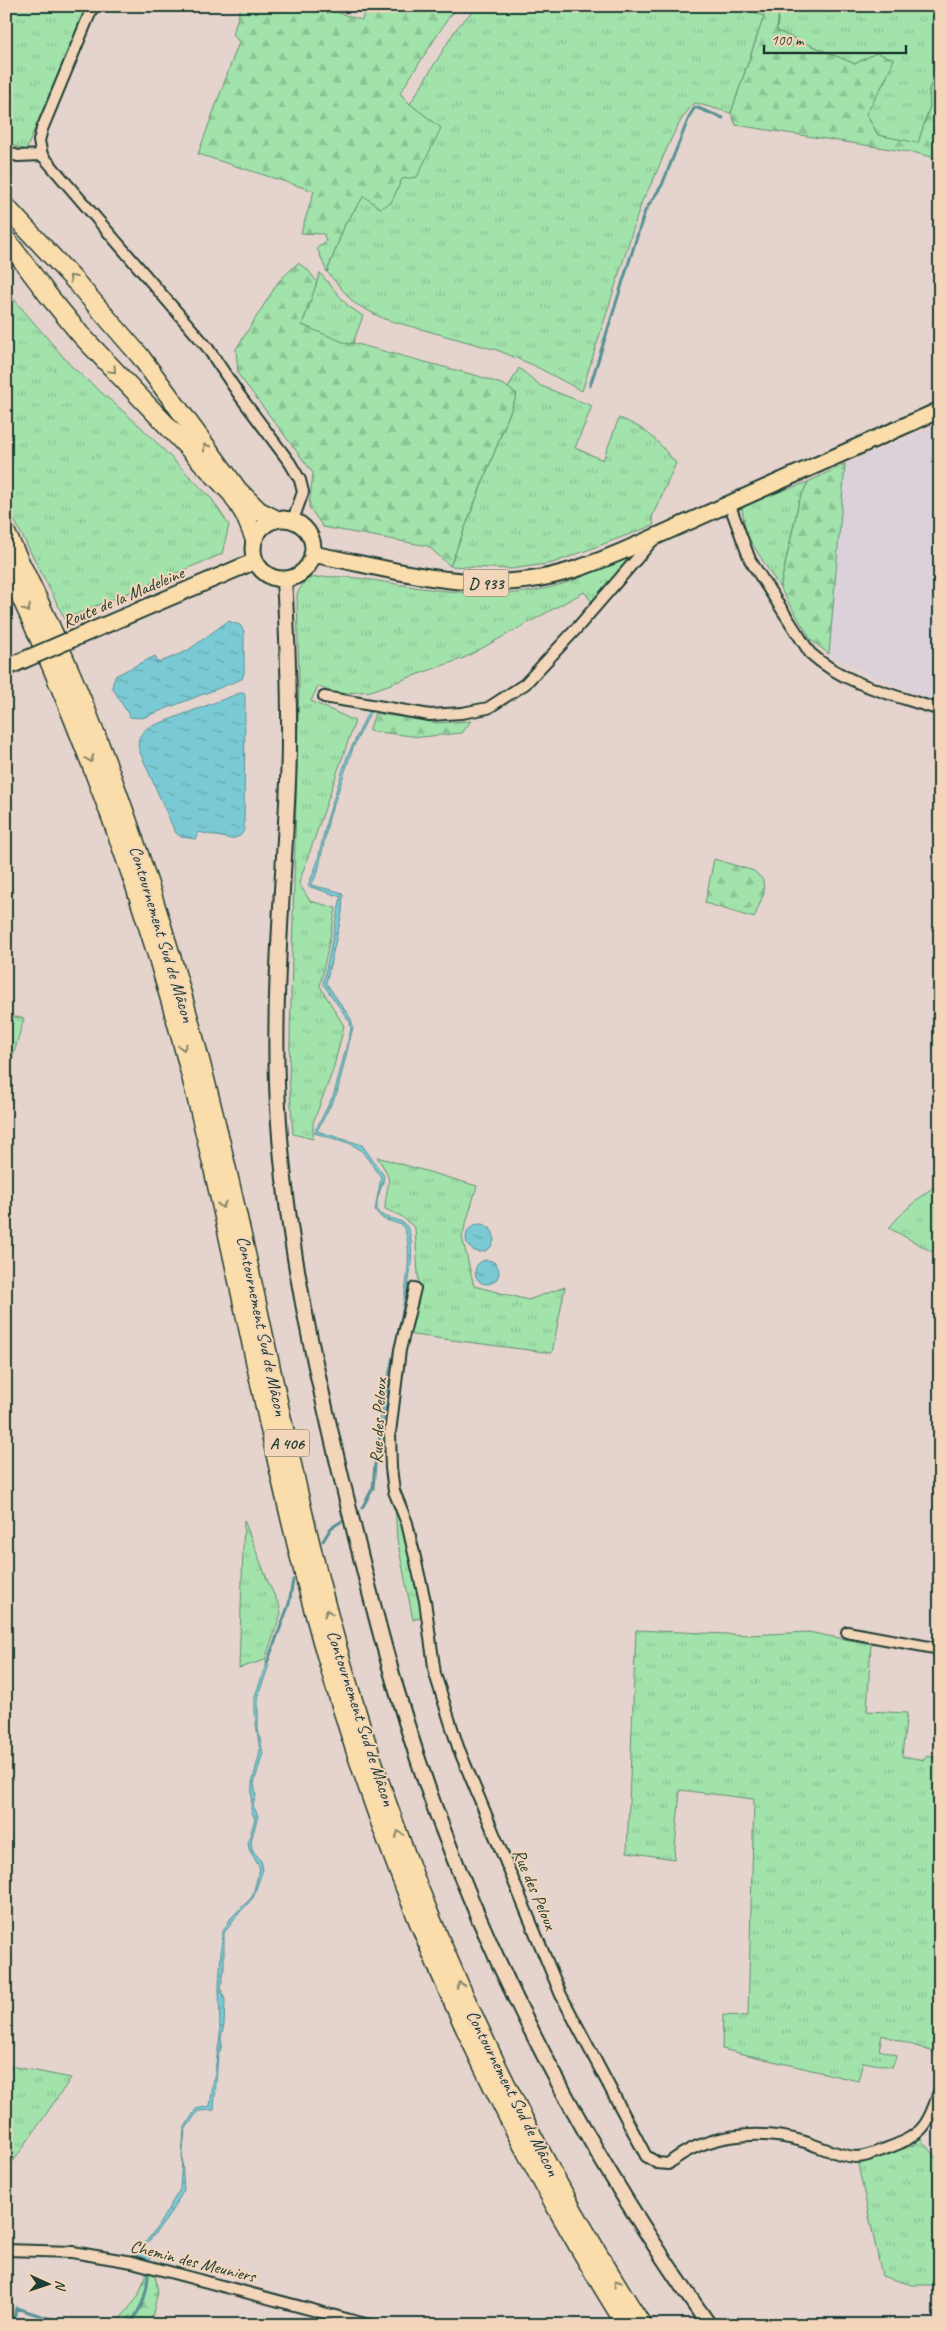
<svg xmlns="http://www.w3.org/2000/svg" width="946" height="2331" viewBox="0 0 946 2331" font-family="Caveat,sans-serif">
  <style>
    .built { fill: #dbd1db }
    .grass { fill: url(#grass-tufts); stroke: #609070 }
    .forest { fill: url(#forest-firs); stroke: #609070 }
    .water { fill: url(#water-ripples); stroke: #569295 }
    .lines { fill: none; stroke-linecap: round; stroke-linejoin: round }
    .stream { stroke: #569295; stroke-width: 3 }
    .minor-casing { stroke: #1f3d34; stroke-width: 14 }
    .secondary-casing { stroke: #1f3d34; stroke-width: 18 }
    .primary-casing { stroke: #1f3d34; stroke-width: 19 }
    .motorway-casing { stroke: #1f3d34; stroke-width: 21 }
    .minor { stroke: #f3d6b9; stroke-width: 10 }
    .secondary { stroke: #f3d6b9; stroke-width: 14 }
    .primary { stroke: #faddab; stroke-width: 15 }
    .motorway { stroke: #faddab; stroke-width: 18 }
    .primary-bridge-casing { stroke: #1f3d34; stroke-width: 19; stroke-linecap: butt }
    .primary-bridge { stroke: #faddab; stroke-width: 15 }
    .oneway { stroke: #82856a }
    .labels { text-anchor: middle; stroke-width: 4; stroke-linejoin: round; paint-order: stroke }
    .shield { fill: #f3d6b9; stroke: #5f6b5c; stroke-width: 1 }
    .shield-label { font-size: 16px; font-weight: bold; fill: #1f3d34 }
    .street-label { font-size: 18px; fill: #1f3d34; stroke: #f3d6b9 }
  </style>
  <defs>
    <pattern id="grass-tufts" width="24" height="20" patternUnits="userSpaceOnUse" patternTransform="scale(1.25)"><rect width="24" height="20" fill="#a2e2ab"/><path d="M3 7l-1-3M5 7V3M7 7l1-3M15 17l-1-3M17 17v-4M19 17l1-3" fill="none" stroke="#8bc394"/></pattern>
    <pattern id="forest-firs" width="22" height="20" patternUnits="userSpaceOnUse" patternTransform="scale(1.25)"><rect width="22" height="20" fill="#a2e2ab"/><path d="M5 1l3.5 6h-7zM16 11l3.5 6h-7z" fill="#8bc394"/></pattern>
    <pattern id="water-ripples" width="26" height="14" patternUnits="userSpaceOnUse" patternTransform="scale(1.25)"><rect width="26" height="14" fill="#7acad5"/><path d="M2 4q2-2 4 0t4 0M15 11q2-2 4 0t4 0" fill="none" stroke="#63a5ae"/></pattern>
  </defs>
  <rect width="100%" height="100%" fill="#e5d3cd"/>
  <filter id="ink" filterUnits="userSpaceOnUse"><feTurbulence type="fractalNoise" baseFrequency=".02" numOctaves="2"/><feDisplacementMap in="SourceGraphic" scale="10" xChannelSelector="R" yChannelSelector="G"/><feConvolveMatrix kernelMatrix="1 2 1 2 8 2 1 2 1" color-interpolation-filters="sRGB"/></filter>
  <g filter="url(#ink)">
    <path class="built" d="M940 424V703L875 677 829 654 845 464Z"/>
    <path class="grass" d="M6 6H87L26 150 6 143Z
      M477 6H738L764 16 731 113 695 103C673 122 659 174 642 201L582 391 533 365 497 350 384 319 354 303 327 272 345 224 364 196 391 202 428 118 410 104 456 29Z
      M779 6H940V61L929 90 930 106 918 144 878 135 866 114 887 77 876 53 855 64 777 31Z
      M320 273 348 306 363 316 353 343 348 345 302 325Z
      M6 290 71 366 140 426 211 498 229 525 222 554 65 619 6 504Z
      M519 368 541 386 592 406 575 448 603 460 619 418C650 430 655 439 676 463L652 517 654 525 553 563 511 569 450 566 517 394 508 388Z
      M808 482 799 501 780 588 746 534 742 508 756 500Z
      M633 555 592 602 584 592 464 658 371 691 335 694 318 686 311 701 355 721 299 883 310 901 336 908 320 986 344 1026 333 1070 313 1123V1139L293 1134 289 1078 299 681 297 594 306 579C351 571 393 586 438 590 475 594 515 597 552 587 579 580 607 566 633 555Z
      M6 1016 24 1018 6 1081Z
      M377 1157 477 1186 462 1237 474 1286 528 1300 565 1287 552 1353 406 1334 419 1289 415 1228 401 1216 385 1209C386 1179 396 1185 377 1157Z
      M940 1183V1256L889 1228C903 1211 921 1195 940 1183Z
      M395 1503C409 1539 419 1579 423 1617L413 1620 397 1539Z
      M244 1520 269 1584 279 1605 281 1613 265 1660 239 1668Z
      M636 1630 749 1635 808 1632 871 1644 867 1711 907 1713 902 1756 924 1760 927 1756 940 1759V2054L882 2035 879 2050 897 2055 892 2067 863 2062 858 2081 722 2049 723 2015 748 2016 754 1799 680 1790 674 1859 627 1852Z
      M6 2065 71 2078 6 2172Z
      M920 2138 940 2163V2285H912L882 2276 858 2165 914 2145Z"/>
    <path class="forest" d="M241 6H316L362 20 366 6H460L449 17 400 93 410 104 441 128 417 177 402 179 391 203 380 208 364 196 345 224 327 272 317 248 326 242 324 234 301 233 314 191 198 154 239 42 233 34Z
      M738 6H779L777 31 855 64 876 53 894 59 887 77 866 114 878 135 918 143 930 106 929 90 940 61V159L916 153 736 125 731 113 764 16Z
      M298 263 308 270 317 282 302 325 348 344 353 343 478 376 504 385 517 394 450 566 428 546 323 527 309 507 313 473 238 374 236 349 279 281Z
      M845 464V465L829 654 811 640 780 588 799 501 808 482Z
      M375 713 437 723 471 721 462 733 421 737 369 731Z
      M714 859 754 871 763 880 764 893 754 918 705 903Z
      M146 2273 155 2274 158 2292 150 2325H115L138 2297Z"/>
    <path class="water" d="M228 621 240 625 244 631V673L242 679 142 718 130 717 112 687 115 676 155 656 158 663 187 651Z
      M240 693H244L245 696 244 830 240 836 231 839 198 832 196 839 181 837 175 832 139 750C137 740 139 735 147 728Z
      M369 710 371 711 353 748 329 818 318 872 311 885 340 892 343 895 342 913 326 983 351 1019 353 1027 337 1093 317 1131 362 1145 384 1176 383 1182 377 1200V1211C385 1221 400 1216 407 1227 422 1252 396 1337 391 1367 388 1388 386 1408 382 1428H379C383 1409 385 1390 389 1371 395 1341 420 1249 402 1225L383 1219 375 1210 381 1177 361 1150 349 1143 314 1133 334 1094 351 1029 350 1022 323 984 341 897 308 886 317 864 327 819 347 757Z
      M466 1238a14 14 0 1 1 28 0a14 14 0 1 1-28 0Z
      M475 1272a12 12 0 1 1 24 0a12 12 0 1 1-24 0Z
      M267 1663 269 1665 258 1696V1729L263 1753 254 1783 256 1795 253 1805 258 1816 251 1841 252 1849 261 1861 263 1869 253 1898 241 1911 224 1933V1970L221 1988 225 2000 224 2025 221 2038 222 2045 218 2056 214 2110 198 2111 185 2130 182 2160 184 2190 166 2220 140 2252 151 2256 149 2261 136 2255 158 2226 180 2189 184 2129 196 2109 210 2106 220 2035 219 1987 222 1933 231 1918 252 1897 260 1868 249 1849 248 1842 255 1819 251 1810 252 1783 260 1752 255 1716V1696Z"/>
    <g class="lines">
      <path class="stream" d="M590 386 645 211 662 185 690 115 695 107 723 118
        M362 1508 373 1488 376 1453 382 1428
        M323 1541 331 1528 342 1521
        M267 1663 289 1604 293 1580
        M13 2325 16 2308 70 2325
        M129 2325C146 2303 148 2288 149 2261"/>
      <defs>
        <path id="minor" d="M93 6 42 129 39 141 42 155 207 347 240 396 290 463 300 480 303 492 293 520
          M6 152 18 156 42 155
          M729 503 750 560 810 653C845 685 895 695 940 710
          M324 697 430 715 462 713 488 708 525 684 577 628 653 540
          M415 1288 400 1350 390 1433 391 1468 394 1491 407 1523 425 1601 435 1674 458 1747 561 1995 646 2156 657 2163 668 2164C704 2134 760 2128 805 2142 821 2147 838 2156 856 2157 866 2157 876 2152 885 2149 922 2136 929 2126 940 2088
          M847 1632 940 1649
          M6 2250 72 2252 132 2262 369 2325"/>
        <path id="secondary" d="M284 579C288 647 291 714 288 782 283 895 271 1010 279 1123 287 1243 313 1359 341 1476 369 1592 398 1710 440 1822 507 2000 599 2170 709 2325"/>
        <path id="primary" d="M253 549a30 30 0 1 1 60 0a30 30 0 1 1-60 0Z
          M312 554C383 567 456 590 528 580 561 576 592 564 623 551L940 410
          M77 637 255 561
          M6 668 26 659"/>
        <path id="motorway" d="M6 207 76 282 140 356 238 490 259 511 275 519
          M6 239 48 295 80 334 232 494 245 515 254 537
          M6 533C24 571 43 608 59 646 121 786 168 935 206 1083 257 1281 289 1484 347 1681 415 1907 515 2126 642 2325
          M6 565C85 733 149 908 194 1088 236 1255 265 1426 309 1593 376 1851 484 2099 626 2325"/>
      </defs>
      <use href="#minor" class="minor-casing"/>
      <use href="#secondary" class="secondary-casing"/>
      <use href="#primary" class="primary-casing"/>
      <use href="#motorway" class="motorway-casing"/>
      <use href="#minor" class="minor"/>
      <use href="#secondary" class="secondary"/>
      <use href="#primary" class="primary"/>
      <use href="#motorway" class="motorway"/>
      <defs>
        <path id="primary-bridge" d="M26 659 77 637"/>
      </defs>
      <use href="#primary-bridge" class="primary-bridge-casing"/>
      <use href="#primary-bridge" class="primary-bridge"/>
    </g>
    <defs><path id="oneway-chevron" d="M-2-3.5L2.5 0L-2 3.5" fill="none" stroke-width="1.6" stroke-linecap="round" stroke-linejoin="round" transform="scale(1.25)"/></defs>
    <g class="oneway">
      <use href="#oneway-chevron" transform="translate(72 278) rotate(-132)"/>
      <use href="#oneway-chevron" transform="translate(113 370) rotate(47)"/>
      <use href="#oneway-chevron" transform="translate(206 447) rotate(-126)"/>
      <use href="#oneway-chevron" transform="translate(27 609) rotate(65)"/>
      <use href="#oneway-chevron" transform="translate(90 759) rotate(69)"/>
      <use href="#oneway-chevron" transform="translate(183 1047) rotate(75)"/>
      <use href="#oneway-chevron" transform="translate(222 1205) rotate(77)"/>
      <use href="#oneway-chevron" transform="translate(328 1613) rotate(-105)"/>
      <use href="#oneway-chevron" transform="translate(399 1834) rotate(-111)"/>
      <use href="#oneway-chevron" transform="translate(460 1985) rotate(-114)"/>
      <use href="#oneway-chevron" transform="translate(617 2283) rotate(-122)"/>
    </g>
  </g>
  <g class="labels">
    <g class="shield">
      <rect x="463.5" y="569.5" width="45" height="27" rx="4"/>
      <rect x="264.5" y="1429.5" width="45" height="27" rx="4"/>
    </g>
    <g class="shield-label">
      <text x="486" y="589">D 933</text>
      <text x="287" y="1449">A 406</text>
    </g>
    <g class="street-label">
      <text transform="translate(123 597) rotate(-23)" y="6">Route de la Madeleine</text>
      <text transform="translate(162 934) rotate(73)" y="6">Contournement Sud de Mâcon</text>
      <text transform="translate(262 1326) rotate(78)" y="6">Contournement Sud de Mâcon</text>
      <text transform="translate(378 1421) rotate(-87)" y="6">Rue des Peloux</text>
      <text transform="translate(361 1718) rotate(72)" y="6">Contournement Sud de Mâcon</text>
      <text transform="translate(535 1889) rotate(67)" y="6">Rue des Peloux</text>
      <text transform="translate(513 2093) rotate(63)" y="6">Contournement Sud de Mâcon</text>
      <text transform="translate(193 2261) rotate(14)" y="6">Chemin des Meuniers</text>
    </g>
  </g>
  <rect width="946" height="2331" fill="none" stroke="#f3d6b9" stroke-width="25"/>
  <rect x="12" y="12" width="921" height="2306" fill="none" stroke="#1f3d34" stroke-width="2" filter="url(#ink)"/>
  <g transform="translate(48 2284) rotate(93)" stroke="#f3d6b9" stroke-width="4" paint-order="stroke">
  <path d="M0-4L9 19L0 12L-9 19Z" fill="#1f3d34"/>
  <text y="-8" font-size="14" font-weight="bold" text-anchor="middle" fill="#1f3d34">N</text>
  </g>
  <path d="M764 45v8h142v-8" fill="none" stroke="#1f3d34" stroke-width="2.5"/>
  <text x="771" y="45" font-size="15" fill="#1f3d34" stroke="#f3d6b9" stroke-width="4" paint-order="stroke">100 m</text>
</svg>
